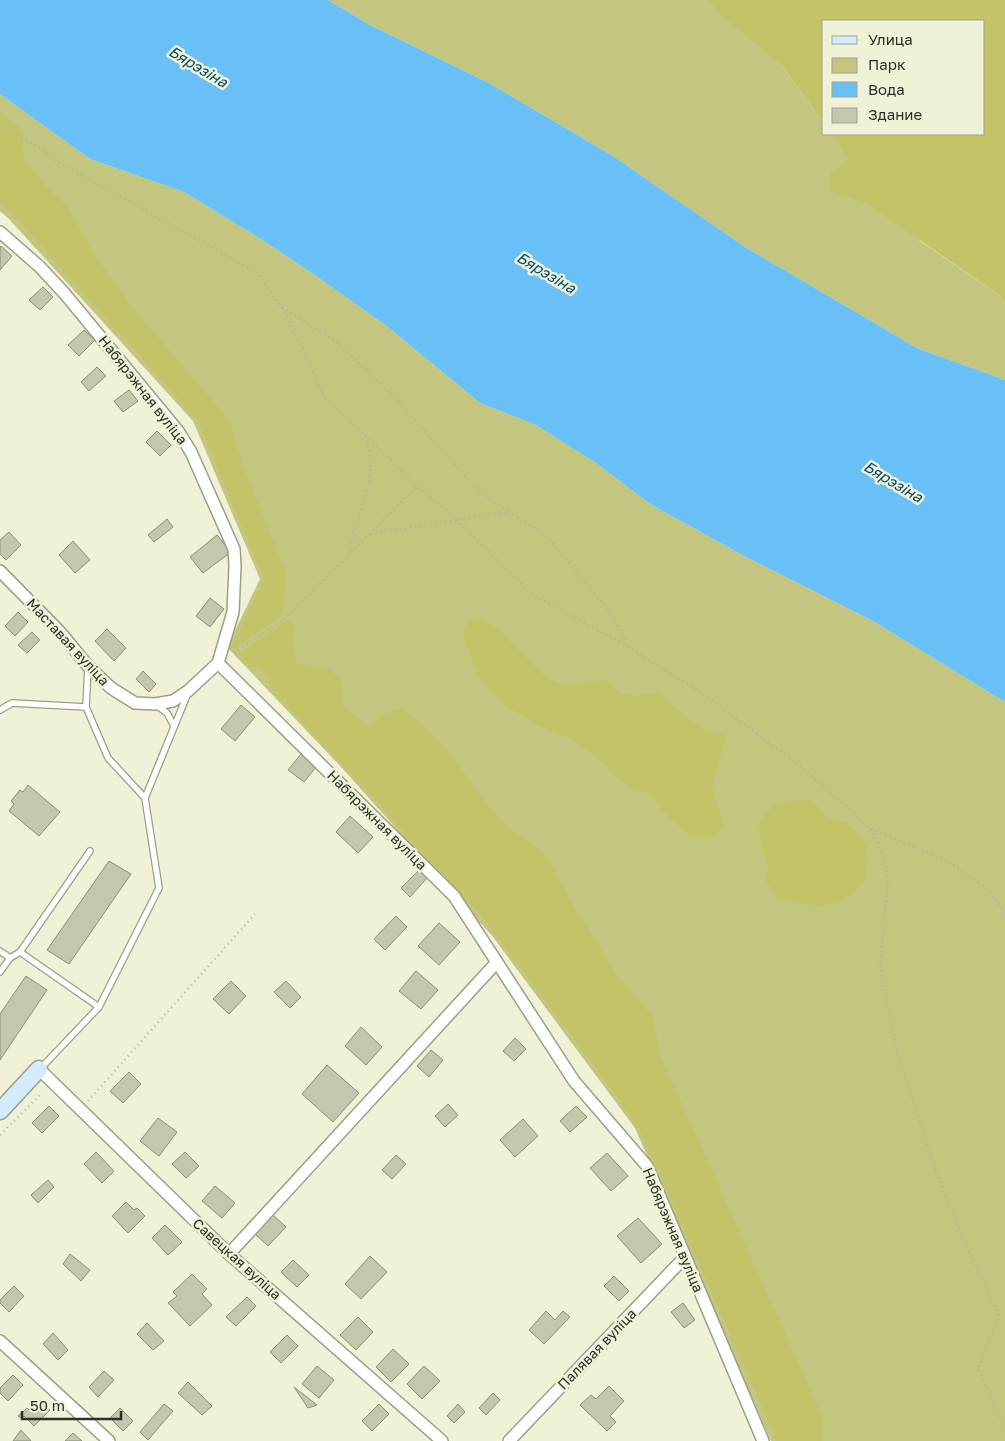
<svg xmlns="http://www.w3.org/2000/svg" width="1005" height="1441" viewBox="0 0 1005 1441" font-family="'Golos Text',sans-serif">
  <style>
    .green { fill: #c4c57f }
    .forest { fill: #c3c367 }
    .water { fill: #68c0f7 }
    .building { fill: #c6c6ae; stroke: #8d8e76 }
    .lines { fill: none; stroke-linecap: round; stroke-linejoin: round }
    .lane-casing { stroke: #9e9e87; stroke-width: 8 }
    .street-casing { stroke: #9e9e87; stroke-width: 14 }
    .secondary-casing { stroke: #9e9e87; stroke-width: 19 }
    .path { stroke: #b4b5a0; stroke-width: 2.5; stroke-dasharray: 1 4; stroke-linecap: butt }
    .lane { stroke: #fff; stroke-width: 5.5 }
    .street { stroke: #fff; stroke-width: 11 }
    .secondary { stroke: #d3ecfc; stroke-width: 16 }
    .labels { text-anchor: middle; stroke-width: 5; stroke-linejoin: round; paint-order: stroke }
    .street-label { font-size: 14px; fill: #2e2f25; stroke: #f0f1d7 }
    .water-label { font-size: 15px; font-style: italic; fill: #014c70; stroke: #f0f1d7 }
  </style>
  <rect width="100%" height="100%" fill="#f0f1d7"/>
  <path class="green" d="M328 0H732L776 59 780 63 824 124V134H831L920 241 999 295 1005 305V380L917 348 745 247 613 156 487 82 370 25Z
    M0 94 90 159 184 192 261 239 316 276 388 327 480 403 536 425 596 463 650 504 744 556 873 621 1005 702V1441H771L635 1128 493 937 342 768 227 647 260 579 193 421 9 219 0 211Z"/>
  <path class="forest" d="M709 0H1005V305L999 295 866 203 831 191 830 174 849 159 831 134H984V21H824V124L780 63 720 14Z
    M0 111 23 131V156L43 184 68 207 93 253 131 306 229 420 243 466 286 573 283 614 234 649 232 646 264 579 198 421 15 216 0 203Z
    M478 618 496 627 547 678 562 685 605 680 620 693 638 696 660 692 672 706 706 731 726 735 712 788 725 826 713 837 690 836 663 811 651 793 632 789 616 778 604 763 574 740 538 725 503 704 477 675 463 635 468 620Z
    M287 621 294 625 293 646 297 664 330 670 340 679 344 706 370 728 382 715 401 709 417 719 448 750 485 802 510 829 544 853 573 905 615 972 653 1018 660 1055 823 1418 822 1441H777L644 1138 613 1091 481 915 419 849 359 782 278 697 270 687 268 675 260 668 250 666 239 654Z
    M812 800 826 817 848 824 863 838 868 855 866 878 854 893 837 902 820 906 778 899 766 881 769 870 761 842 759 823 772 807 790 801Z"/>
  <path class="water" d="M0 0H328L370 25 487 82 613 156 745 247 917 348 1005 380V702L873 621 744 556 650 504 596 463 536 425 480 403 388 327 316 276 261 239 184 192 90 159 0 94Z"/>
  <path class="building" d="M1 246 12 256 0 270V248Z
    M43 287 53 297 40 310 29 300Z
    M84 330 95 340 79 356 68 345Z
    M97 367 106 376 89 391 81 382Z
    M129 390 138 401 123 412 114 401Z
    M157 431 171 445 160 456 146 442Z
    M167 519 173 527 154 542 148 535Z
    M9 532 21 545 6 560 0 554V540Z
    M217 535 231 552 203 573 190 557Z
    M73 541 90 560 75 573 59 555Z
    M210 598 224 609 210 627 196 616Z
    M18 612 28 622 15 636 5 626Z
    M107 629 126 648 114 661 95 641Z
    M32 632 40 640 27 653 18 645Z
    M143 671 156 684 149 692 136 679Z
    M241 705 255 717 235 741 221 729Z
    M302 753 317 766 304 782 288 770Z
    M28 785 60 812 39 836 9 811 14 804 11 801 20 790 23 792Z
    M350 816 373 837 358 853 336 832Z
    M109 861 131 874 69 964 47 950Z
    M419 870 427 878 410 897 401 888Z
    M396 916 407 927 385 950 374 939Z
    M439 923 460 942 439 965 418 946Z
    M416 971 438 990 421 1009 399 991Z
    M26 976 47 990 0 1060V1014Z
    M231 981 246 996 229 1014 213 999Z
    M286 981 301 997 290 1008 274 992Z
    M361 1027 382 1047 366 1065 345 1046Z
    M515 1038 526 1049 514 1061 503 1051Z
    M431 1050 443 1060 429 1077 417 1066Z
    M327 1065 359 1093 333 1122 302 1094Z
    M129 1072 141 1084 123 1103 110 1091Z
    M448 1104 458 1115 445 1127 435 1116Z
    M49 1106 59 1116 42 1133 32 1123Z
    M576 1106 587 1117 570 1132 560 1121Z
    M158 1118 177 1132 159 1156 140 1141Z
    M523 1119 538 1136 515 1157 500 1140Z
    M96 1152 114 1171 102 1183 84 1164Z
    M185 1152 199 1166 186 1178 172 1164Z
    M607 1153 628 1176 611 1191 590 1168Z
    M396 1155 406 1164 392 1179 382 1170Z
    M48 1180 54 1187 38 1203 31 1195Z
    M215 1186 235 1203 222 1218 202 1201Z
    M126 1202 134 1210 137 1208 145 1216 128 1233 112 1216Z
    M273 1215 286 1227 268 1246 255 1234Z
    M638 1218 662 1244 641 1263 617 1236Z
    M165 1225 182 1242 168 1255 152 1238Z
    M70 1254 90 1270 81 1281 63 1264Z
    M370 1256 387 1272 361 1299 345 1284Z
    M293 1260 309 1275 297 1287 281 1272Z
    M192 1274 207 1289 202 1294 212 1305 190 1326 168 1303 177 1296 173 1292Z
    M614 1276 629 1291 619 1301 604 1286Z
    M14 1286 24 1296 9 1312 0 1303V1300Z
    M247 1297 256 1306 236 1326 226 1317Z
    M683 1303 695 1320 684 1328 671 1312Z
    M546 1311 555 1320 563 1311 570 1317 544 1344 529 1330Z
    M358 1317 373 1332 356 1350 340 1335Z
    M147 1323 164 1341 153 1350 137 1334Z
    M53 1333 68 1350 58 1360 43 1344Z
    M287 1335 298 1346 281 1363 270 1352Z
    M393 1349 409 1364 391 1382 376 1367Z
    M317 1366 334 1380 319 1398 302 1384Z
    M424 1366 440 1381 422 1399 407 1384Z
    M104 1371 114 1380 98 1397 89 1387Z
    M13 1375 23 1385 8 1401 0 1393V1388Z
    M188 1382 212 1406 202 1415 178 1393Z
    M609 1386 624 1401 610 1416 616 1422 607 1431 580 1405 591 1395 596 1399Z
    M294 1387 317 1405 308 1408Z
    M493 1393 500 1400 486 1415 479 1408Z
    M39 1400 50 1410 34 1426 24 1416 21 1418 18 1416 27 1408 29 1410Z
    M164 1404 173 1411 148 1440 140 1432Z
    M379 1404 389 1414 372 1431 362 1421Z
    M458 1404 465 1412 454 1423 447 1416Z
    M120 1408 133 1421 123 1431 110 1418Z
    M21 1430 31 1441H13Z
    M73 1433 82 1441H65Z"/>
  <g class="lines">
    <defs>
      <path id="lane" d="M155 704 167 713 174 726
        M86 707 88 666
        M0 710 12 703 86 707 108 758 145 798
        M0 951 10 958 20 952 99 1007
        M20 952 90 851
        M0 972 10 958
        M40 1069 99 1007 159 888 145 798 188 693"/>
      <path id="street" d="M0 232 40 267 65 294 178 431 191 452 234 549 235 566 233 612 218 663 188 691 173 701 155 704 135 703 111 688 88 666 60 632 0 571
        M218 663 454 896 574 1081 647 1166 763 1441
        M39 1069 229 1254 442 1441
        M229 1254 497 962
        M0 1341 109 1441
        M509 1441 685 1257"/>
      <path id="secondary" d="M0 1111 39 1069"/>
    </defs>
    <use href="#lane" class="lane-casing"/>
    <use href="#street" class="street-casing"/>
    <use href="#secondary" class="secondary-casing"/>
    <path class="path" d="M0 125 34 144 56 161 256 272 281 306 307 358 324 397 364 434 417 486
      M282 307 337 342 390 393 479 491 508 512 370 534
      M508 512 546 535 611 613 627 644
      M348 553 369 482 371 458 365 435
      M234 652 282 621 417 486 458 521 532 594 627 646 704 695 797 763 870 828 947 861 987 888 1005 914
      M871 829 882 852 888 881 880 966 897 1052 937 1175 965 1242 999 1316 978 1368 1005 1428
      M88 1101 255 914
      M0 1135 42 1093"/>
    <use href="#lane" class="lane"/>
    <use href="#street" class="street"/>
    <use href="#secondary" class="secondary"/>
  </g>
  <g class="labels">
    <g class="street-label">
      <text transform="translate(143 390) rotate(52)" y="5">Набярэжная вуліца</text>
      <text transform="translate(68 642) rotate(47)" y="5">Маставая вуліца</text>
      <text transform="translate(377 820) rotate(45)" y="5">Набярэжная вуліца</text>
      <text transform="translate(673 1230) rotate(67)" y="5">Набярэжная вуліца</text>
      <text transform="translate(237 1259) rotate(42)" y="5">Савецкая вуліца</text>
      <text transform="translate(597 1349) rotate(-46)" y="5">Палявая вуліца</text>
    </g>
    <g class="water-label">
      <text transform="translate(198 67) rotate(31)" y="5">Бярэзіна</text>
      <text transform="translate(546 273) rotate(31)" y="5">Бярэзіна</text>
      <text transform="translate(893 482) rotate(31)" y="5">Бярэзіна</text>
    </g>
  </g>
  <rect x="822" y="20" width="162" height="115" fill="#f0f1d7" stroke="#a2a390"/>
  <rect x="832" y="36" width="25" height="8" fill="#d3ecfc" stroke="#a2a390"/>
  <text x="868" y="45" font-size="15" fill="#2e2f25">Улица</text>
  <rect x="832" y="58" width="25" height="15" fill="#c4c57f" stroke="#a2a390"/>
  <text x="868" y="70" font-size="15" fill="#2e2f25">Парк</text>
  <rect x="832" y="82" width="25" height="15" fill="#68c0f7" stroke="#a2a390"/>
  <text x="868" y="95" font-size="15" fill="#2e2f25">Вода</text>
  <rect x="832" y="108" width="25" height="15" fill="#c6c6ae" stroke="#a2a390"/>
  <text x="868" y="120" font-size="15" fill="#2e2f25">Здание</text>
  <path d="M22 1411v8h99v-8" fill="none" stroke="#2e2f25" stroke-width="2.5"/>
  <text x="30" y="1411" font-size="15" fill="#2e2f25" stroke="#f0f1d7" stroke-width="4" paint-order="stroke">50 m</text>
</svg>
